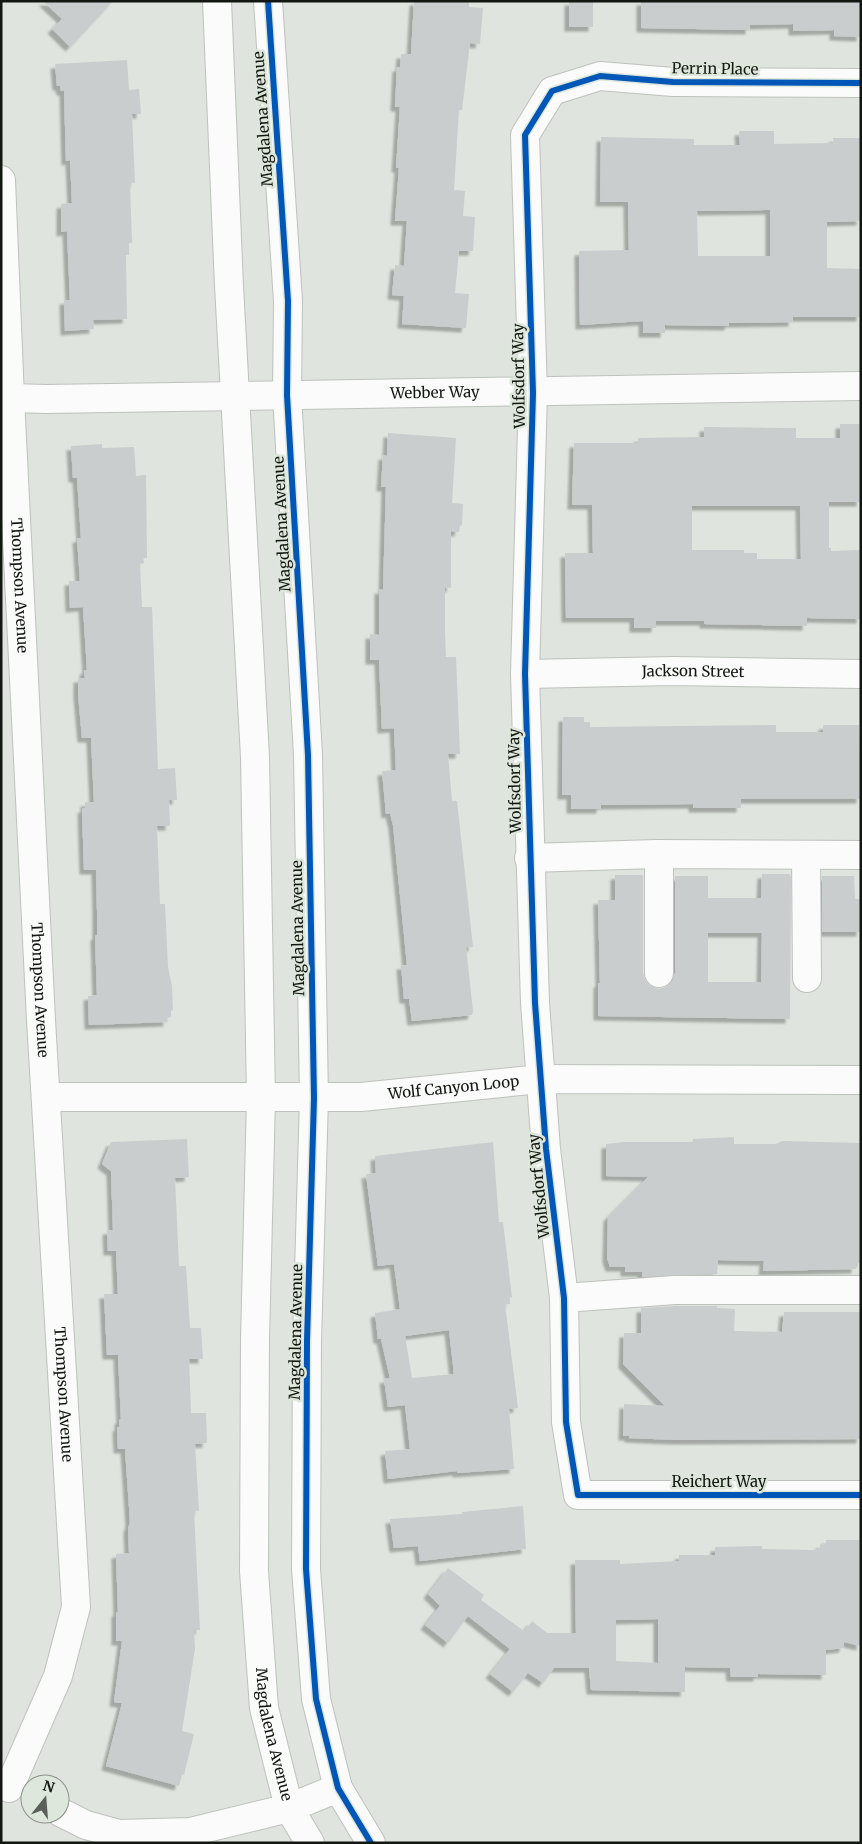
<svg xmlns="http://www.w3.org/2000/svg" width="862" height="1844" viewBox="0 0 862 1844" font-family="Merriweather,serif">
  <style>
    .building { fill: #cacdcd; fill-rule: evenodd; filter: url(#shadow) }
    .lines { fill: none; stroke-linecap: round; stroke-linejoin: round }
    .minor-casing { stroke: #bec2bd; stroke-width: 30 }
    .minor { stroke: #fafbfa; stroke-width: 28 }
    .cycleway-casing { stroke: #dee7db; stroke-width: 9 }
    .cycleway { stroke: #0057b8; stroke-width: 6 }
    .labels { text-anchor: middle; stroke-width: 5; stroke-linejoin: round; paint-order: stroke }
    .street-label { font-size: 15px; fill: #131712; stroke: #dee7db }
  </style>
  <defs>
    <filter id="shadow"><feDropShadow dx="-4.5" dy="4.5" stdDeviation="1" flood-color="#0004"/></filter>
  </defs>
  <rect width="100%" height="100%" fill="#dfe4de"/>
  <path class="building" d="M43 1H113L70 47 52 29 62 19Z
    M414 1H469V7L483 8 480 44 470 43 462 110H459L454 190 465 191 463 216 475 217 473 251H459L455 293 469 294 466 328 402 324 404 296 392 295 395 265 404 266 407 221H395L399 168H396L400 107H395L397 67H400L401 54H411Z
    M569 1H593V27H569Z
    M641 1H861V37L834 36V30L793 31V24L750 25V30L641 28Z
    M127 60 129 90 139 89 141 114H132L135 183H130L132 243H129V255H126L127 319 93 320 94 329 65 331 64 300H70L67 231 61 232V204L72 203 70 160 66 161 64 91H61L60 86H57L55 64Z
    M739 131H774V144L834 143 833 138H861V221L827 222V268L861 269V317H793V322L729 323V326L665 325V333H643V321L580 325 579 251 629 250 628 202H600L601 137 694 139V145H740ZM770 210V256H698L697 211Z
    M840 424H861V502H829V548H831V551L861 550V619L807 618V626L704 624V621H656V628H634V618H566L565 553H593L592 505H572L574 443H638V438L704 437V427L796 428V438H840ZM692 506H800L801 559H757V553H744V550H692Z
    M388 433 456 438 452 503 463 504 462 525 460 526 459 532 451 531V588L445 587V632L446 657H456L460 754H448L452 801H457L473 947H466L473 1011 472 1015 412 1021 409 999H404L401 965H407L393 825 390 813 386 814 382 771 396 770 394 728 382 729 379 660H370V634L379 635V589L383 590 386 487H381L383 455 387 456Z
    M102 444V448L134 447 136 476 146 475 147 558H143L144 563 140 564 142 607H152L158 769 175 768 177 800H169L170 826H157L160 904H165L168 967 172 986 173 1010 171 1011V1017L167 1018 168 1022 89 1025 88 996 97 995 95 936 97 935V910L96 870H84L82 809 85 808V802H94L91 738H82L78 694V678H85L84 670H87L83 607 70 608 69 581H80L77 538H81L77 478H73L71 446Z
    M563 717H584V722H590V727L776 725V732H823V725H859L861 799H741V808H693V804L601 805V809H571V795H562Z
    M762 874H789L791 877 790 1019 598 1016V983H600L598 900H615V875H643V973L645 980 651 986 659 989 666 987 672 981 675 973V876H708V898H761ZM708 933H762L761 982H708Z
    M822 876H854L855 899H861V932H822Z
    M734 1137V1144H776L782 1141 861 1143V1263H856V1269L763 1271 764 1261 718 1260 717 1274 642 1277V1272H625V1267H610L607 1258 608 1217 648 1177 606 1176V1144L624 1142H693V1139Z
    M187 1139 189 1177 175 1178 179 1266H186L190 1328H201L203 1359H189L191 1413H206L207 1443 195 1444 199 1511H194L200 1630H194L195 1649 182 1731 194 1734 184 1775 182 1774 179 1786 106 1766 122 1703 114 1702 122 1641H116V1612H118L116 1554 129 1553 128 1529 130 1522 125 1449H118L117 1427H119V1420L121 1419 118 1355H107L104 1294H118L116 1251H108L107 1230H113L111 1171 102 1164 111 1142Z
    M493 1142 499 1222H503L512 1297 510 1298V1304H505L518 1408 509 1409 514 1469 457 1473V1471L388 1479 385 1451 410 1449 405 1405 388 1407 384 1379 390 1378 381 1339H378L375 1313 400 1309 394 1264 378 1266 366 1174 376 1173 375 1156ZM449 1330 454 1374 412 1378 405 1336Z
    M676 1306H717V1308L735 1309 734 1331 782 1332 784 1312H861V1439L676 1440 629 1438V1436H623L624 1404 665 1406 623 1364 624 1333H641V1308Z
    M523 1506 526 1549 420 1561 418 1546 394 1548 390 1519 462 1514V1512Z
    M826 1540H861V1646L844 1642V1648L826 1650V1675L758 1674V1677H731L730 1668 685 1667V1692L591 1690 589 1668H554L543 1683 528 1673 513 1692 490 1674 510 1649 468 1616 448 1643 425 1625 440 1606 428 1594 448 1568 484 1595 481 1600 524 1631 532 1621 547 1633H576L575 1560H620V1564L679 1561V1555H715V1547L762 1546V1549L811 1550 820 1549V1544L826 1545ZM658 1619V1663L616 1661V1620Z"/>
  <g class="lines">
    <defs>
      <g id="minor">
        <path id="s1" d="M217 1 229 286 255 757 261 1098 255 1340 254 1571 264 1708 289 1808 310 1843"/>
        <path d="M268 1 288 301 287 395 308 755 314 1098 307 1341 306 1569 316 1699 338 1788 371 1843"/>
        <path d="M861 83 673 82 600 76 552 91 525 135 533 393 525 674 535 1003 546 1149 564 1298 566 1422 578 1495H861"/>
        <path id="s2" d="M1 180 10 398 41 1020 76 1607 58 1676 9 1788"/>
        <path id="s3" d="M10 398 46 399 861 386"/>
        <path id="s4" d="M525 674 673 671 861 674"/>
        <path d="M659 854V973"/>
        <path d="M806 855 807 978"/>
        <path d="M529 858 656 854 861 855"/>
        <path id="s5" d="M46 1097H361L541 1079 861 1080"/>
        <path d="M564 1298 675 1290H861"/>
        <path d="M60 1812 86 1825 119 1834 190 1832 289 1808 338 1788"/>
      </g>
    </defs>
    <use href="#minor" class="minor-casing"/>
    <use href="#minor" class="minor"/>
    <defs>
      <path id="cycleway" d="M268 1 288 301 287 395 308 755 314 1098 307 1341 306 1569 316 1699 338 1788 371 1843
        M861 83 673 82 600 76 552 91 525 135 533 393 525 674 535 1003 546 1149 564 1298 566 1422 578 1495H861"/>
    </defs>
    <use href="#cycleway" class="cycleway-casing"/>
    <use href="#cycleway" class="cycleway"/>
  </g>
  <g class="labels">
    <g class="street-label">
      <text transform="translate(715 69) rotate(1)" y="5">Perrin Place</text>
      <text transform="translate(263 119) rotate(-94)" y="5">Magdalena Avenue</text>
      <text transform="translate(519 376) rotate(-91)" y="5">Wolfsdorf Way</text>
      <text dy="5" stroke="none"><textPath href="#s3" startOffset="425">Webber Way</textPath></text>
      <text transform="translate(282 524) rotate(-93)" y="5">Magdalena Avenue</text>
      <text dy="5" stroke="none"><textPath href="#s2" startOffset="406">Thompson Avenue</textPath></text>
      <text dy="5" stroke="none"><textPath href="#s4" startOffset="168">Jackson Street</textPath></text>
      <text transform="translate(515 781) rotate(-91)" y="5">Wolfsdorf Way</text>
      <text transform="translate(298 928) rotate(-91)" y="5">Magdalena Avenue</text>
      <text dy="5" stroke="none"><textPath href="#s2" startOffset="811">Thompson Avenue</textPath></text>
      <text dy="5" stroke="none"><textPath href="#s5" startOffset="408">Wolf Canyon Loop</textPath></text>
      <text transform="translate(539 1186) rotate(-96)" y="5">Wolfsdorf Way</text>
      <text transform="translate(296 1332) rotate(-89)" y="5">Magdalena Avenue</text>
      <text dy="5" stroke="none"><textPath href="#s2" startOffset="1216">Thompson Avenue</textPath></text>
      <text x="719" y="1487">Reichert Way</text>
      <text dy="5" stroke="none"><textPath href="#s1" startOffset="1736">Magdalena Avenue</textPath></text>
    </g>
  </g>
  <rect width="862" height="1844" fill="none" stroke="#131712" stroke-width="5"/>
  <g transform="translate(45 1799) rotate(17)"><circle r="24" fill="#dee7db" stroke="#8d948b"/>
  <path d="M0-4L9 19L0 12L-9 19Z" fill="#5a5f59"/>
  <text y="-8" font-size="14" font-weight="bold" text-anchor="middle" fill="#131712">N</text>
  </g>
</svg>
